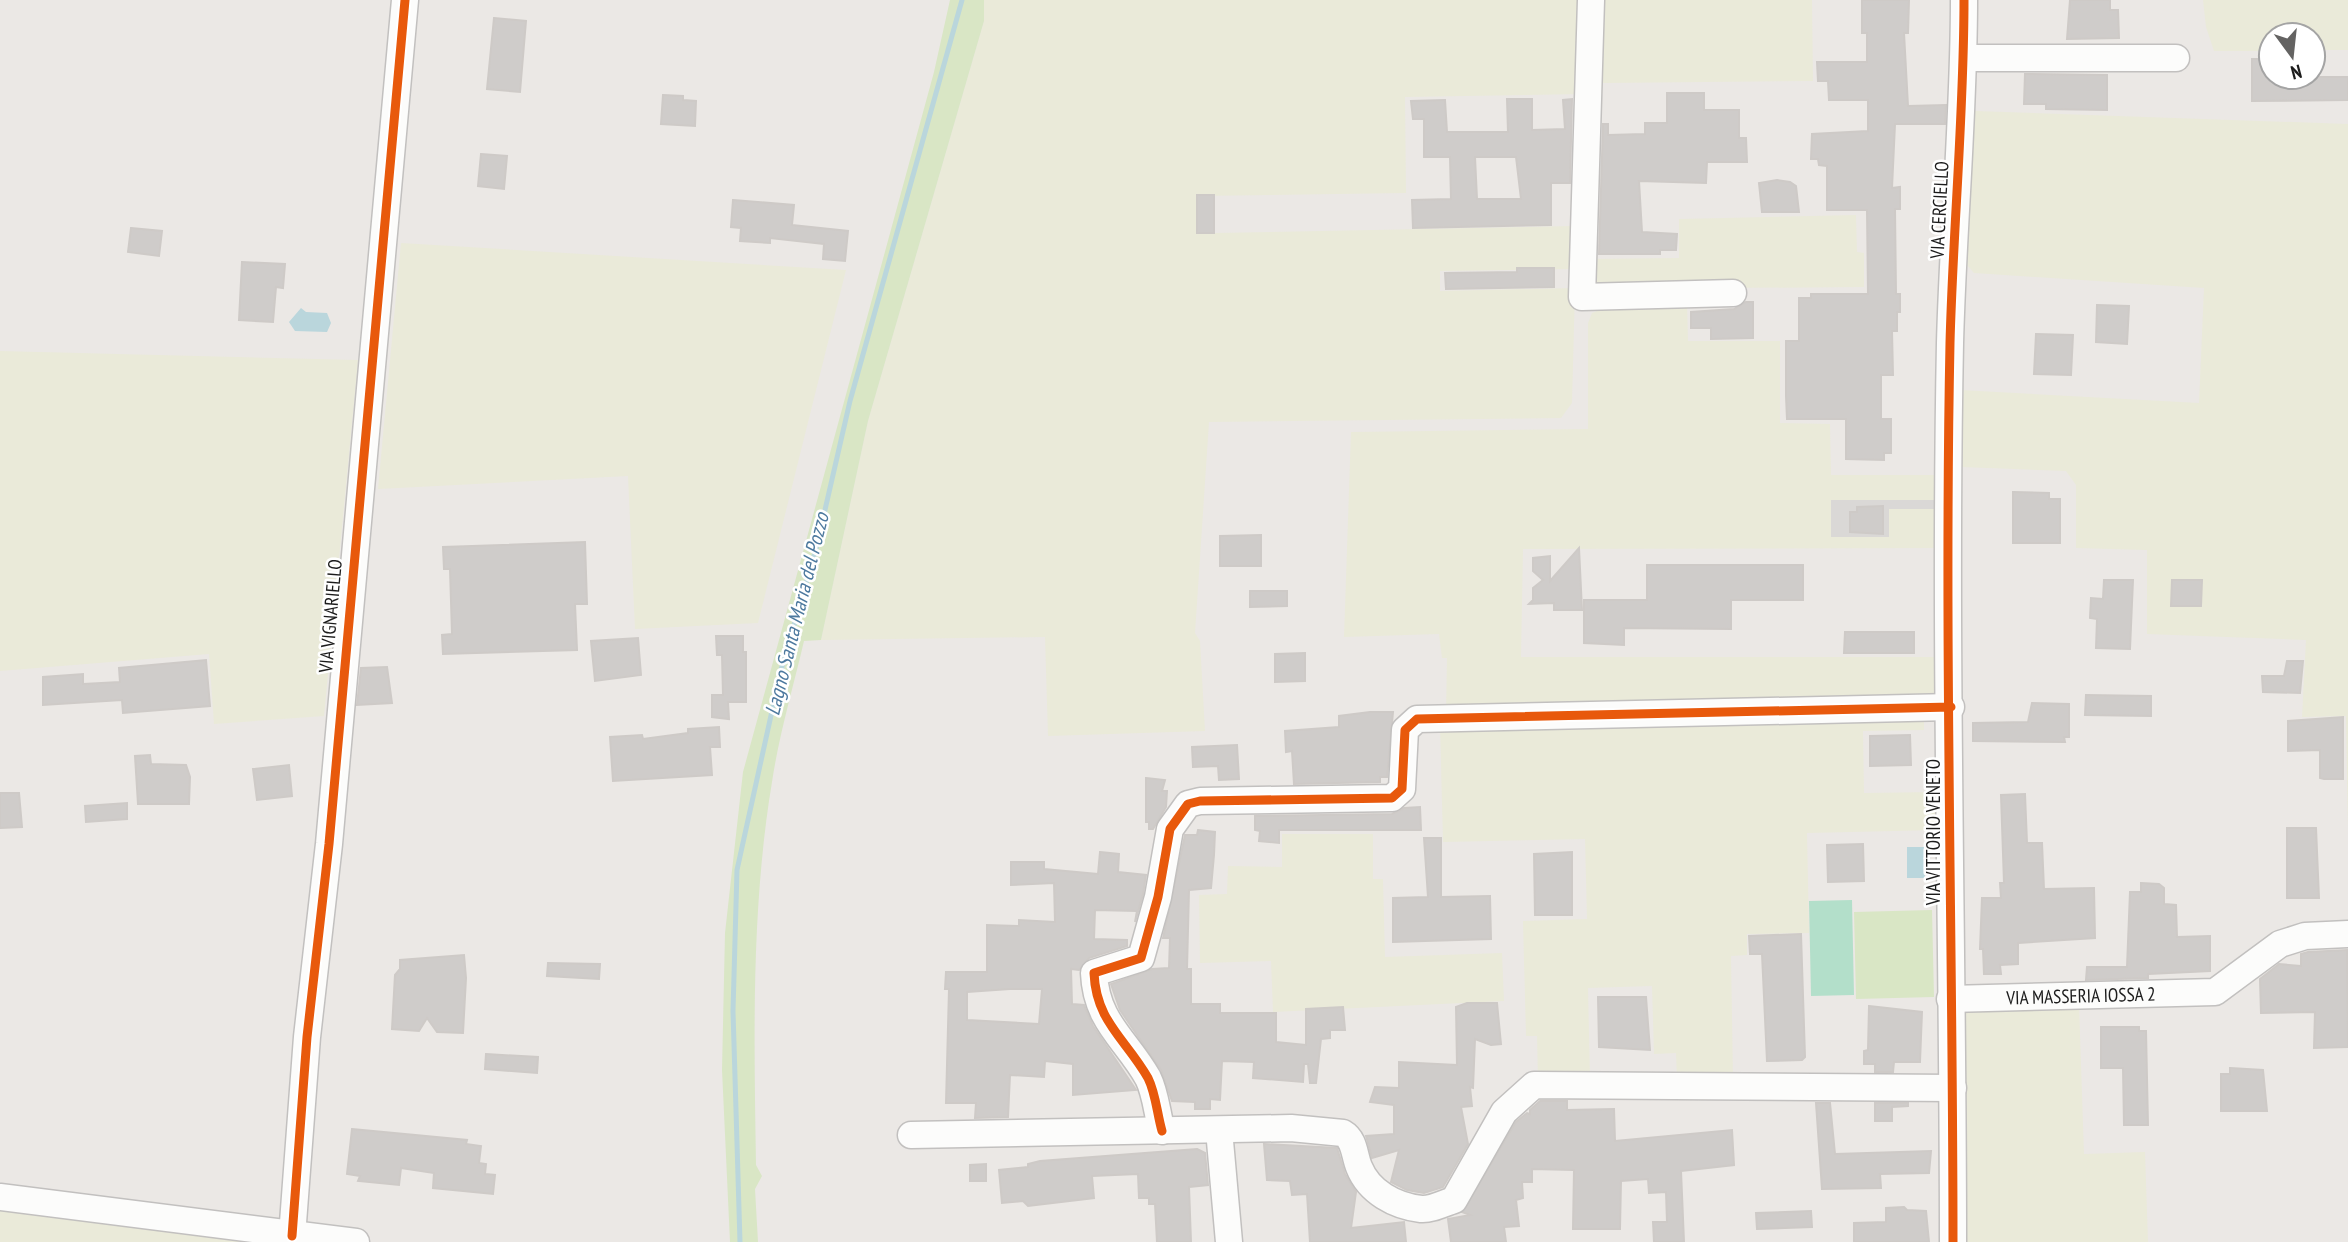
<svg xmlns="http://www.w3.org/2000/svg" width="2348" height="1242" viewBox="0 0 2348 1242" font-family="'PT Sans Narrow',sans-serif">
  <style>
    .residential { fill: #dad8d6 }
    .farmland { fill: #eaead9 }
    .grass { fill: #d9e6c5 }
    .pitch { fill: #b3dfca }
    .water { fill: #bad6dc }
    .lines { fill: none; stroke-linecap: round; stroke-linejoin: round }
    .stream { stroke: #bad6dc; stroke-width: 5 }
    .building { fill: #cfccca; stroke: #cecac7; stroke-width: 2; fill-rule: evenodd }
    .minor-casing { stroke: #c2c0bf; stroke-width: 29 }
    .minor { stroke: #fcfcfb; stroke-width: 26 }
    .cycleway-casing { stroke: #fff; stroke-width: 13 }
    .cycleway { stroke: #e8590c; stroke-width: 9 }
    .labels { text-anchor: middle; stroke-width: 5; stroke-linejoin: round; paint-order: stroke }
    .street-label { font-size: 19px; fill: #1c1c1c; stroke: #fff }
    .water-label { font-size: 21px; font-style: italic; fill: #4d799e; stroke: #fff }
  </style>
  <rect width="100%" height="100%" fill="#ebe8e5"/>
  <path class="residential" d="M1830 500H1936V509L1889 537H1830Z"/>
  <path class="farmland" d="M984 0H1583L1584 94 1405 97 1406 193 1197 196 1214 233 1575 226V269L1440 271V291L1575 288 1572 403 1561 418 1209 422 1195 633 1200 641 1205 731 1048 736 1045 637 821 640 868 421 984 21Z
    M1602 0H1812L1813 81 1603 83Z
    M2203 0H2348V50H2313V35H2271V51H2214L2206 27Z
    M1975 111 2348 124V831L2346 716 2302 717 2306 640 2147 634V550L2076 548V485L2066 471 1961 467 1960 390 2199 403 2204 288 1974 273 1966 264Z
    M1856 215 1857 252 1864 253V287L1589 289V259L1679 258V219Z
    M401 243 846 270 758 623 635 629 628 476 378 489Z
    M1687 302 1688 341H1780V423L1830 424 1831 475H1937L1936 500H1831V537H1889V509H1936V548L1523 549 1521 657H1937V702L1446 714 1447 658H1442L1439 634 1344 637 1351 432 1588 429V323L1592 313 1605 308Z
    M0 351 358 360 324 716 214 724 209 654 0 671Z
    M1924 713V730L1863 731 1864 793 1937 792 1938 830 1807 833 1809 933 1747 934V955L1731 956 1733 1079 1677 1080 1676 1053 1654 1054 1652 986 1588 988 1590 1080 1538 1081 1537 1036H1526L1523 921 1587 919 1585 839 1443 842 1440 724Z
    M1282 834H1373V879H1383L1385 957 1502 953 1504 1001 1273 1012 1271 961 1200 963 1199 895 1227 894 1228 866 1282 867Z
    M2079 1004 2084 1154 2145 1152 2148 1242H1964L1965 1016 1967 1011Z
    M0 1208 271 1242H0Z"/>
  <path class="grass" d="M950 0H984V21L868 421 821 640 804 641C793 688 779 735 772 782 751 908 754 1037 756 1165L762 1176 755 1189 758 1242H730L722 1070 725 933 743 772 934 72Z
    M1932 910 1934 997 1856 999 1854 912Z"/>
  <path class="pitch" d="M1852 900 1854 995 1811 996 1809 901Z"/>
  <path class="water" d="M301 308 306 312 327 313 331 323 327 332 295 331 289 322Z
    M1907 847H1924L1925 878H1907Z"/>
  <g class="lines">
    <path class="stream" d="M740 1242 733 1011 737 870 781 670 816 549 850 401 962 0"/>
  </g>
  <path class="building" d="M1862 0H1909L1908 33H1904L1908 106 1946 105 1945 124H1895L1892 188 1900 187V209H1895L1896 294H1900V312H1897V331H1892L1893 375H1881V419H1891V453H1884V460L1846 459V419H1787L1786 396V341H1799V298H1811V294H1868L1867 210H1827V166L1819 165 1818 159H1811L1812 134 1868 131V100H1829L1828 81H1818L1817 62H1867V33H1862Z
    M2070 0H2110V10H2118L2119 38 2067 39Z
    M494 18 526 21 520 92 487 89Z
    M2252 59H2271V77H2348V100L2252 101Z
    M2025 74 2107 75V110L2046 109V104H2024Z
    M1667 93H1704V110H1739V138H1746L1747 162H1707L1706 183 1639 181 1642 232 1677 234 1676 250H1660V254H1599L1603 124H1608V135L1645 134V123H1667Z
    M663 95 683 96V100L696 101 695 126 661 124Z
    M1507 99H1532V130L1565 129 1563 100 1572 99 1570 183H1551V225L1413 228 1412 200 1451 199 1450 157H1424V119H1413L1411 101 1445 100 1447 132H1508ZM1475 157H1516L1521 199H1477Z
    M481 154 507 156 504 189 478 186Z
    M1777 180 1790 182 1796 186 1799 212H1762L1759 183Z
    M1197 195H1214V233H1197Z
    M733 200 794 205 792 225 848 231 845 261 823 259 824 244 770 238V243L740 241 741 228 731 227Z
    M131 228 162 231 159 256 128 252Z
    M242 262 285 264 283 288 276 287 273 322 239 320Z
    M1517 268H1554V287L1446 289 1445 273 1517 272Z
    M1746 302H1753V338L1711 339V328H1691V312L1734 309Z
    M2097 305 2129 306 2127 344 2096 342Z
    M2036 334 2073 335 2071 375 2034 374Z
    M2013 492 2049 493V499H2060V543H2013Z
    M1883 506V534L1850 532V512H1857V507Z
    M1261 535V566H1220V536Z
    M585 542 587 604H575L577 650 443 654 442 635 452 634 450 569H444L443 547Z
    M1579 548 1582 610H1554V603L1529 604 1533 600V588L1543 580 1533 571V558L1550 556V581Z
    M1647 565H1803V600H1731V629L1624 628V645L1584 643V600H1647Z
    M2104 580H2133L2130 649 2096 648 2097 619 2090 618 2091 598 2103 599Z
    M2172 580H2202L2201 606H2171Z
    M1250 591H1287V606L1250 607Z
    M1845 632H1914V653H1844Z
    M716 636H743V652H746V702H728L729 719 712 717V695H723L722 655H717Z
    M638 638 641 675 595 681 591 641Z
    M1305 653V681L1275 682V654Z
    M206 660 210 706 123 713 122 700 43 705V677L83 674V684L120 682 119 668Z
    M2287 661H2303L2300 693 2263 692 2262 676H2284Z
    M387 667 392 703 357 705 361 668Z
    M2086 695 2151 696V716L2085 715Z
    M2032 703 2069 704V737H2064L2065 742 1973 741V723L2028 722Z
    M1370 712H1393L1387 777H1380V782L1294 784 1292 751 1286 752 1285 731 1339 727V716Z
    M2343 717V779H2324L2320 778V750L2288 751V721Z
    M719 727 720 747H710L712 775 613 781 610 737 642 735 643 739 688 733V729Z
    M1910 735 1911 765 1870 766V736Z
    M1237 745 1239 779 1219 780 1218 766 1193 767 1192 747Z
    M150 755 151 764 186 765 190 777 189 804H138L135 756Z
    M289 765 292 796 257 800 253 769Z
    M1146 778 1165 780 1162 791H1167L1166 807 1153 829H1149V822H1146Z
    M0 793H19L22 827 0 828Z
    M2025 794 2027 843H2042L2044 889 2094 888 2095 938 2018 943V964L2000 965 2001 974H1984L1983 949H1980L1982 898H2001L2000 883H2004L2001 795Z
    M127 803V819L86 822 85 806Z
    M1420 807 1421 830H1279V843L1259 841 1260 831 1255 830V816L1392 814 1404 808Z
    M2287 828H2316L2319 898H2287Z
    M1198 830 1215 832 1214 855 1211 888 1189 890 1187 969H1191V1004H1220V1013H1276V1042L1306 1045V1009L1343 1007 1345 1030H1330V1038L1321 1039 1316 1083H1310L1308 1064H1304L1303 1082 1253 1078 1254 1062 1222 1061 1220 1100 1210 1099V1109H1195V1102L1172 1101 1161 1070 1120 1010 1111 984 1152 969 1169 968 1170 938H1163L1185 835H1197Z
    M1424 838H1441V897L1490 896 1491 939 1393 942V898L1428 897Z
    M1863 844 1864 881 1828 882 1827 845Z
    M1100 852 1119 854 1118 872 1146 875 1143 894 1135 922 1137 911 1095 910 1094 939 1127 940V946L1089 958 1079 970 1071 969 1072 1004 1084 1005 1093 1026 1136 1090 1073 1095V1064L1045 1061 1044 1077 1010 1075 1008 1117 975 1118 976 1103H946L949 989H945L946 972H987V925L1019 926V920L1055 922 1054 883 1011 885V862H1044V869L1098 874ZM1010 989H1042L1039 1024 967 1020V992Z
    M1572 852V915H1535L1534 854Z
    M2141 883 2159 884 2164 888V904L2176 905 2177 937 2210 936V971L2148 974V978L2086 980 2087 967H2127L2130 892H2141Z
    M1801 934 1805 1057 1802 1060 1767 1061 1762 954H1750L1749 936Z
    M2347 950 2348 1047 2314 1048 2315 1012 2261 1013 2260 979 2279 964 2301 966V954L2308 952Z
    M464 955 466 978 463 1033 437 1032 427 1018 419 1031 392 1029 395 975 400 969V960Z
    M548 963 600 964 599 979 547 976Z
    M1598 997H1646L1650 1050 1599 1047Z
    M1467 1003H1497L1501 1044 1491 1045 1475 1039 1473 1088 1470 1087 1472 1106 1461 1107 1468 1144 1443 1187 1424 1193 1407 1190 1391 1182 1399 1150 1372 1158 1366 1136 1394 1134V1105L1370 1102 1375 1087 1399 1088V1062L1457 1065 1456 1007Z
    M1869 1006 1922 1012 1920 1062H1894L1893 1072H1875V1064H1864V1051L1868 1050Z
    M2101 1027H2139V1031H2146L2148 1125H2124L2123 1068H2101Z
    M486 1054 538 1057 537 1073 485 1069Z
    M2230 1068 2263 1070 2267 1111H2221V1074H2230Z
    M1540 1101H1567V1110L1614 1109 1615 1141 1732 1130 1734 1165 1681 1171 1684 1242H1654L1653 1222H1667L1666 1192 1649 1193 1648 1179 1621 1181 1620 1229H1573L1574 1170 1532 1169V1182H1522L1523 1198 1516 1200 1519 1226 1504 1227 1506 1242H1451L1448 1219 1470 1215 1462 1212 1516 1122 1527 1113 1530 1114V1110Z
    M1816 1103H1830L1835 1154 1931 1151 1929 1173 1880 1174 1881 1188 1822 1189Z
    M1875 1103H1908V1106L1892 1107V1121H1875Z
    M352 1129 467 1140 466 1144 481 1146 479 1163 486 1164 485 1174 495 1175 493 1194 433 1188 434 1173 401 1168 399 1185 358 1181 360 1176 347 1174Z
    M1264 1144 1337 1148 1345 1174 1356 1192 1351 1228 1404 1222 1406 1242H1310L1307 1194 1292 1195 1290 1181 1267 1180Z
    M1197 1149 1205 1153 1208 1185 1189 1187 1191 1242H1157L1155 1204H1149V1198H1139L1138 1174 1092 1176 1094 1198 1028 1206 1023 1201 1002 1203 999 1170 1028 1167V1164L1040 1161Z
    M986 1164V1181H970V1165Z
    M1904 1207 1907 1210 1926 1211 1929 1242H1854V1223L1886 1222V1208Z
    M1811 1211 1812 1227 1757 1229 1756 1213Z"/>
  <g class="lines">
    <defs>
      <g id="minor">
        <path d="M1591 0 1582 297 1733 293"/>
        <path d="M1964 58H2176"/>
        <path id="s1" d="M1950 999 2215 992 2280 944 2305 936 2348 934"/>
        <path d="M1219 1130 1229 1242"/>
        <path d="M1162 1131C1157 1114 1156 1094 1148 1078 1126 1039 1096 1022 1094 973L1141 958 1158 897 1170 829 1188 804 1200 801 1392 798 1402 789 1405 730 1417 719 1951 707"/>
        <path d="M911 1135 1291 1128 1343 1133C1355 1140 1354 1155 1359 1167 1369 1192 1395 1206 1421 1209 1431 1210 1444 1203 1454 1200L1504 1112 1534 1085 1953 1088"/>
        <path d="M0 1197 356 1242"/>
        <path d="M296 1242 292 1236 307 1037 329 844 405 0"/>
        <path d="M1953 1242C1953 943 1944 642 1950 343 1953 228 1964 115 1964 0"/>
      </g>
    </defs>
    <use href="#minor" class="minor-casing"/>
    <use href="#minor" class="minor"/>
    <defs>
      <path id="cycleway" d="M1162 1131C1157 1114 1156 1094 1148 1078 1126 1039 1096 1022 1094 973L1141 958 1158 897 1170 829 1188 804 1200 801 1392 798 1402 789 1405 730 1417 719 1951 707
        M292 1236 307 1037 329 844 405 0
        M1953 1242C1953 943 1944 642 1950 343 1953 228 1964 115 1964 0"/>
    </defs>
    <use href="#cycleway" class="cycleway-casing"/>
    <use href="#cycleway" class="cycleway"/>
  </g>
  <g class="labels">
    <g class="street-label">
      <text transform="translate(1939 210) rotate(-87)" y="7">VIA CERCIELLO</text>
      <text transform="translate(330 616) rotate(-85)" y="7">VIA VIGNARIELLO</text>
      <text transform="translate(1933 832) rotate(-90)" y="7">VIA VITTORIO VENETO</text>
      <text dy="7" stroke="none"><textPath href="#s1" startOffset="131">VIA MASSERIA IOSSA 2</textPath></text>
    </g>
    <g class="water-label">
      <text transform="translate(797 614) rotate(-76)" y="7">Lagno Santa Maria del Pozzo</text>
    </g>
  </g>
  <g transform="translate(2292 56) rotate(165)"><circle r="33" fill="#ffffff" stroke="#a4a4a4" stroke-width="2"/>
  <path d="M0-5L12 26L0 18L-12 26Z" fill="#646362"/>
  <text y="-10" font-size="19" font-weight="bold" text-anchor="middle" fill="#1c1c1c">N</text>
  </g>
</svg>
